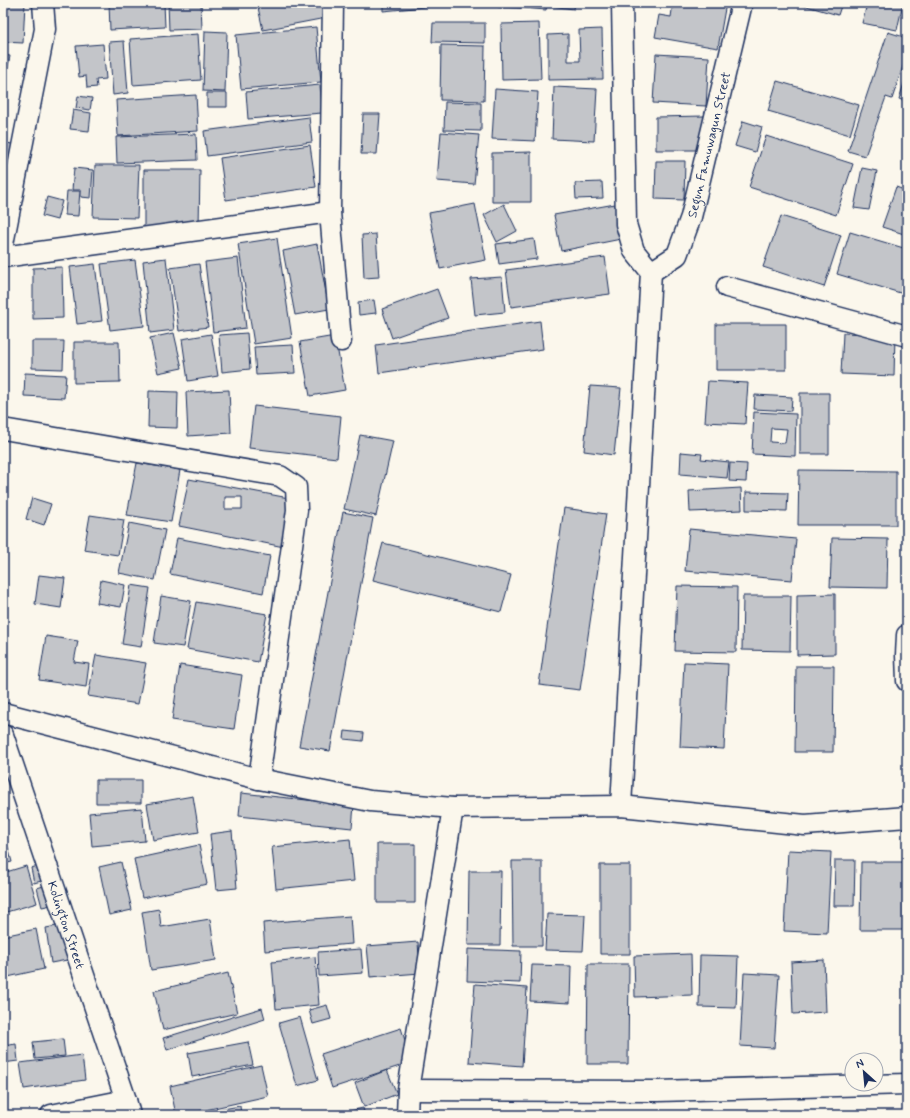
<svg xmlns="http://www.w3.org/2000/svg" width="910" height="1118" viewBox="0 0 910 1118" font-family="Mynerve,sans-serif">
  <style>
    .building { fill: #c3c5c9; stroke: #1b2f5e; fill-rule: evenodd }
    .lines { fill: none; stroke-linecap: round; stroke-linejoin: round }
    .minor-casing { stroke: #1b2f5e; stroke-width: 23 }
    .minor { stroke: #fbf7ec; stroke-width: 20 }
    .labels { text-anchor: middle; stroke-width: 3; stroke-linejoin: round; paint-order: stroke }
    .street-label { font-size: 13px; fill: #1b2f5e; stroke: #fbf7ec }
  </style>
  <rect width="100%" height="100%" fill="#fbf7ec"/>
  <filter id="ink" filterUnits="userSpaceOnUse"><feTurbulence type="fractalNoise" baseFrequency=".025" numOctaves="2"/><feDisplacementMap in="SourceGraphic" scale="8" xChannelSelector="R" yChannelSelector="G"/><feConvolveMatrix kernelMatrix="1 2 1 2 8 2 1 2 1" color-interpolation-filters="sRGB"/></filter>
  <g filter="url(#ink)">
    <path class="building" d="M3 3H25L23 43 3 42Z
      M109 3H164L165 27 110 30Z
      M168 3H201L202 29 169 30Z
      M257 3H328L331 17 263 30Z
      M383 3H456V4L383 11Z
      M499 3H522L521 8 498 7Z
      M524 3H547L546 10 523 8Z
      M551 3H575L574 9 550 6Z
      M673 3H726L718 48 655 37 659 15 671 17Z
      M804 3H842L838 15 803 5Z
      M853 3H903L897 30 862 23 866 8 852 5Z
      M433 23H485V43L432 42Z
      M539 23 541 79 502 80 501 24Z
      M316 27 321 82 241 89 236 35Z
      M602 29 603 79 548 80V35L568 34V61H580L579 30Z
      M205 31 227 32 225 92 203 91Z
      M888 32 907 38V54L892 99 886 97 865 156 848 151Z
      M198 34 201 80 133 85 130 39Z
      M124 41 128 93 113 95 109 42Z
      M103 44 106 79 96 80 97 87 87 88 86 76 79 77 76 46Z
      M441 45 485 46 484 101 440 100Z
      M656 54 709 57 706 106 653 103Z
      M3 55 10 56 5 82H3Z
      M907 74V102L899 99Z
      M777 81 859 105 850 135 768 111Z
      M320 85 322 113 248 119 246 92Z
      M554 87 597 89 594 141 552 139Z
      M495 89 538 92 535 141 492 139Z
      M207 93H227V107H207Z
      M196 95 198 131 118 136 116 100Z
      M78 96 92 98 90 110 76 108Z
      M445 102 481 103V131L444 130Z
      M73 110 91 113 89 131 70 129Z
      M363 114H380L377 154H361Z
      M704 116V150H656V117Z
      M309 117 312 142 207 156 204 131Z
      M743 121 762 127 755 152 735 146Z
      M441 132 479 135 474 184 437 181Z
      M196 134 197 160 117 163 116 137Z
      M766 136 853 164 836 215 749 187Z
      M3 142 16 145 3 196Z
      M310 145 316 187 226 200 220 158Z
      M531 152V202H492V153Z
      M656 161H685L684 200 655 199Z
      M95 165H139L137 218 93 217Z
      M74 168 93 170 91 198 81 197V190H72Z
      M862 168 877 171 869 210 854 208Z
      M144 170H200L199 227H144Z
      M602 182 603 198 576 199 575 183Z
      M896 187 907 191V235L882 227Z
      M67 191H80L78 216 65 215Z
      M47 197 62 201 57 220 42 216Z
      M475 204 486 260 440 269 429 213Z
      M504 204 517 231 497 242 484 215Z
      M615 204 621 239 561 251 554 215Z
      M781 216 841 235 824 287 763 267Z
      M850 232 907 249V295L837 274Z
      M376 234 379 277 364 278 362 235Z
      M277 238 292 338 254 344 238 244Z
      M534 239 537 259 499 264 496 244Z
      M317 244 329 309 295 315 283 251Z
      M605 257 610 294 511 307 506 270Z
      M166 258 174 330 150 333 143 261Z
      M238 258 246 328 213 332 205 262Z
      M135 260 144 326 110 330 101 264Z
      M95 264 102 321 77 324 70 267Z
      M199 264 208 327 179 331 170 268Z
      M62 267 63 318 33 319V268Z
      M502 277 505 312 475 315 471 279Z
      M437 289 448 318 392 338 382 309Z
      M374 300 376 313 359 315 358 302Z
      M540 321 543 349 379 373 376 345Z
      M716 324H786V370H716Z
      M174 333 182 368 158 373 150 338Z
      M247 333 250 369 222 372 219 335Z
      M843 333 895 335 894 376 841 374Z
      M211 334 218 376 188 381 182 339Z
      M335 336 345 390 310 396 300 342Z
      M32 341H64L63 369 32 368Z
      M74 342H119L120 382 74 383Z
      M293 345 295 373 256 375 254 347Z
      M25 373 66 375 64 398 24 396Z
      M708 381 748 383 745 424 705 422Z
      M590 386 621 388 614 455 584 451Z
      M229 390 231 433 188 436 186 392Z
      M149 391 178 392 177 428 148 427Z
      M800 393H829V454H800Z
      M755 395 792 397 791 411 754 409Z
      M254 406 341 416 337 458 249 448Z
      M754 412 796 414 795 456 752 454ZM771 428 787 429 785 443 770 442Z
      M360 435 393 441 376 516 344 509Z
      M681 452 702 454 701 459 729 462 727 478 680 474Z
      M137 463 180 470 171 522 127 515Z
      M730 463 747 464 746 482 729 481Z
      M799 470 896 471V525H798Z
      M189 479 294 499 284 547 179 526ZM225 497H242V509H225Z
      M741 488 742 510 690 512 689 491Z
      M746 492 788 493 787 511 746 510Z
      M32 498 51 504 44 525 26 519Z
      M564 508 606 514 580 690 539 685Z
      M343 512 373 518 330 751 299 746Z
      M90 515 124 520 118 555 84 550Z
      M129 523 165 530 155 580 119 573Z
      M689 529 796 539 792 580 685 571Z
      M177 538 270 556 263 593 170 574Z
      M832 538 888 539 887 588 830 587Z
      M383 543 511 575 501 612 373 580Z
      M39 575 65 578 61 608 35 604Z
      M101 580 125 585 121 607 97 603Z
      M131 585 150 588 141 647 122 644Z
      M677 586 737 587 736 652 675 651Z
      M835 594V654L797 655V595Z
      M161 596 191 601 183 647 154 643Z
      M743 596H791L790 651 742 650Z
      M196 602 267 614 258 662 187 649Z
      M46 636 78 641 74 662 89 664 86 687 39 680Z
      M96 655 146 663 138 704 88 696Z
      M684 662 728 664 724 749 680 747Z
      M180 665 242 675 234 729 172 720Z
      M796 666H834L833 752H795Z
      M345 731 364 733 363 741 344 739Z
      M96 780H141V803H96Z
      M241 793 354 805 352 828 239 816Z
      M193 796 199 832 153 840 147 804Z
      M3 804 7 820 3 821Z
      M142 808 145 841 92 846 89 813Z
      M232 831 237 888 216 890 210 834Z
      M350 839 354 881 276 889 272 847Z
      M377 844H415V903H377Z
      M199 845 207 884 142 898 134 859Z
      M8 847 12 862 3 864V848Z
      M788 850 831 852 827 933 784 931Z
      M835 860H855L854 906H834Z
      M512 861H542V946H513Z
      M121 862 132 910 109 915 99 867Z
      M861 862H907V930H860Z
      M45 864 48 879 34 883 31 868Z
      M600 865H630V954H600Z
      M26 866 37 903 3 913V873Z
      M469 871H501L500 945H468Z
      M50 884 56 904 42 907 37 888Z
      M159 909 161 927 210 919 216 960 151 970 142 912Z
      M547 914 585 915 583 951 545 950Z
      M350 916 352 944 265 951 263 923Z
      M62 925 67 960 51 963 46 928Z
      M36 929 44 969 3 978V936Z
      M418 942 420 973 370 977 367 946Z
      M361 949 363 973 319 976 318 952Z
      M468 949 521 951 520 983 467 981Z
      M691 954 692 995 635 997 634 956Z
      M700 955 738 956 736 1008 699 1007Z
      M315 957 319 1005 276 1009 272 962Z
      M824 960 826 1012 793 1014 791 962Z
      M588 964H629L628 1064H587Z
      M532 965 571 966 570 1003 530 1001Z
      M228 973 237 1013 163 1030 154 991Z
      M744 973 779 975 774 1048 740 1046Z
      M475 984 527 988 522 1066 469 1062Z
      M327 1005 331 1019 313 1024 309 1010Z
      M262 1008 265 1019 167 1050 163 1038Z
      M300 1017 318 1080 297 1086 279 1023Z
      M401 1028 412 1062 332 1088 321 1054Z
      M63 1039 65 1056 35 1059 33 1042Z
      M248 1042 253 1065 192 1077 188 1053Z
      M16 1044 18 1061 3 1063V1046Z
      M82 1055 85 1080 24 1089 20 1063Z
      M261 1065 268 1096 183 1115H176L170 1086Z
      M387 1070 397 1094 364 1107 355 1083Z
      M240 1106 241 1115H212L211 1111Z
      M363 1108 365 1115H332Z
      M566 1113V1115H536Z"/>
    <g class="lines">
      <defs>
        <g id="minor">
          <path d="M333 3 330 212 341 341"/>
          <path d="M3 244 45 29 43 3"/>
          <path d="M3 257 330 212"/>
          <path id="s1" d="M651 272 677 255 691 217 742 3"/>
          <path d="M727 287 907 336"/>
          <path d="M3 429 280 476 296 487 297 510 259 779"/>
          <path d="M907 635 906 655 907 681"/>
          <path d="M3 713 259 779 370 801 453 808 621 806 805 825 907 817"/>
          <path id="s2" d="M3 735 126 1100 130 1115"/>
          <path d="M621 806 651 272 634 251 626 224 622 3"/>
          <path d="M408 1090 658 1091 907 1084"/>
          <path d="M51 1115 126 1100"/>
          <path d="M407 1115 408 1090 453 808"/>
        </g>
      </defs>
      <use href="#minor" class="minor-casing"/>
      <use href="#minor" class="minor"/>
    </g>
  </g>
  <g class="labels">
    <g class="street-label">
      <text dy="5" stroke="none"><textPath href="#s1" startOffset="146">Segun Famuwagun Street</textPath></text>
      <text dy="5" stroke="none"><textPath href="#s2" startOffset="200">Kolington Street</textPath></text>
    </g>
  </g>
  <rect width="910" height="1118" fill="none" stroke="#fbf7ec" stroke-width="16"/>
  <rect x="8" y="8" width="894" height="1102" fill="none" stroke="#1b2f5e" stroke-width="1.5" filter="url(#ink)"/>
  <g transform="translate(864 1072) rotate(333)"><circle r="19" fill="#fbf7ec" stroke="#a1a7b3"/>
  <path d="M0-3L7 15L0 10L-7 15Z" fill="#1b2f5e"/>
  <text y="-6" font-size="11" font-weight="bold" text-anchor="middle" fill="#1b2f5e">N</text>
  </g>
</svg>
